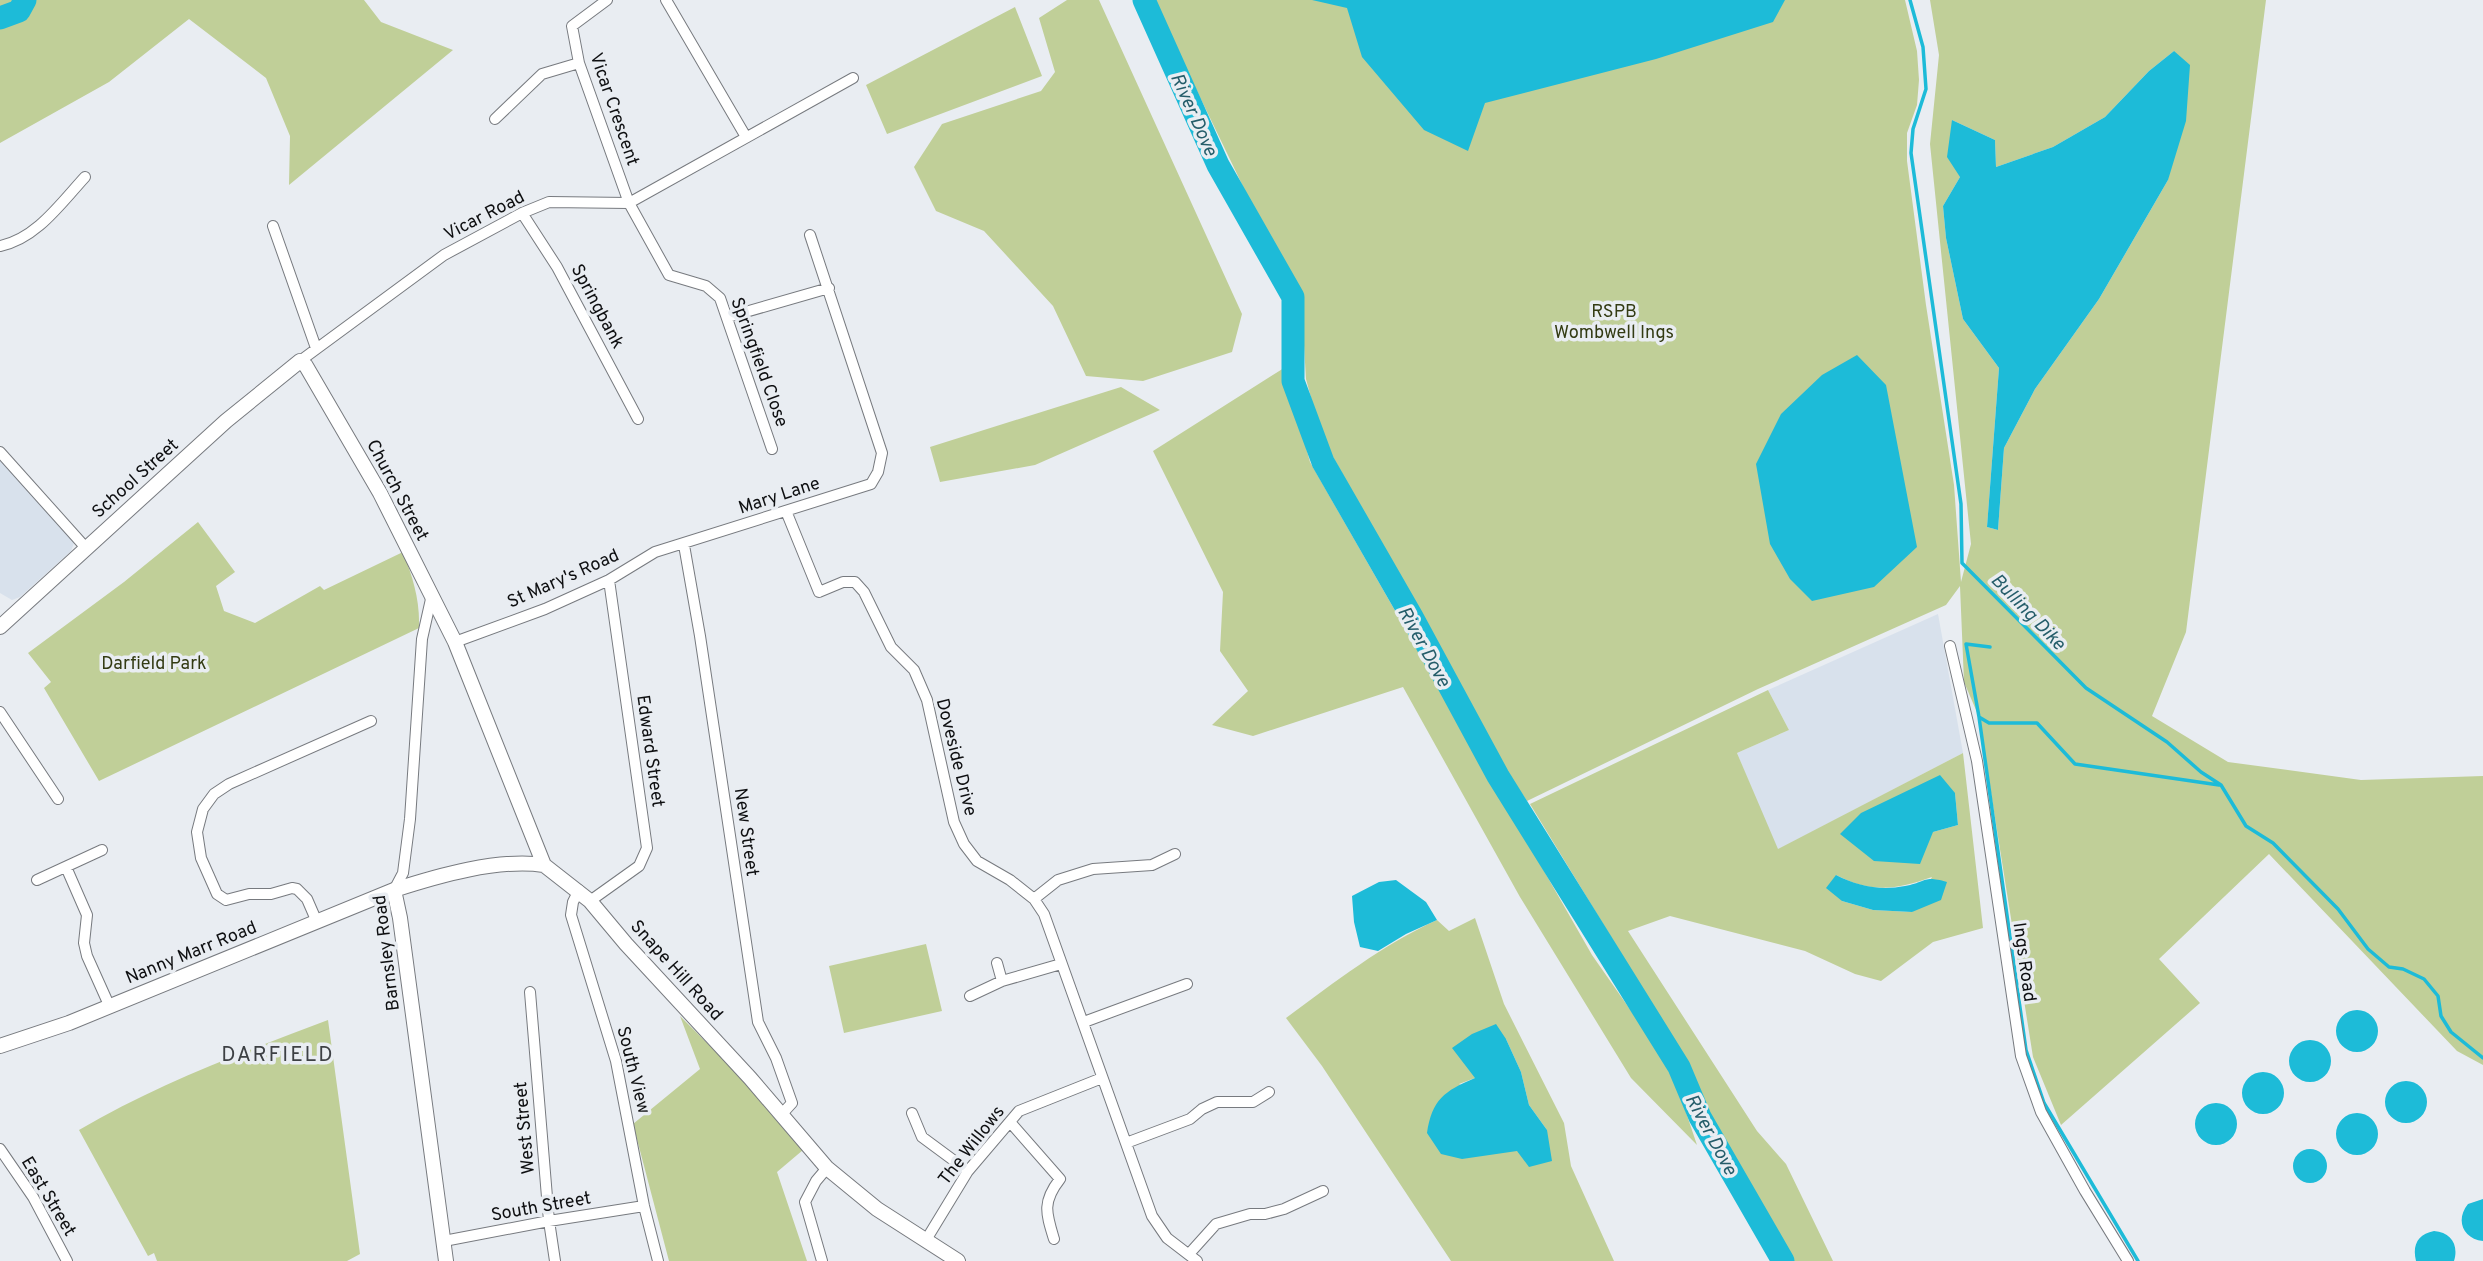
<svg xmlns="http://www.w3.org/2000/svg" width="2483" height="1261" viewBox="0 0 2483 1261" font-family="Overpass,sans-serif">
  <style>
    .built { fill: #d8e1ec }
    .green { fill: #c0cf98; fill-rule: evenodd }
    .water { fill: #1dbbd8 }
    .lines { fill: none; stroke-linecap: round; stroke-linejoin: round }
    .stream { stroke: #1dbbd8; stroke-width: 3.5 }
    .river { stroke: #1dbbd8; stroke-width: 23 }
    .street-casing { stroke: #777a7f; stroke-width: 12 }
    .secondary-casing { stroke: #777a7f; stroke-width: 16 }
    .street { stroke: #fff; stroke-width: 10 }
    .secondary { stroke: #fff; stroke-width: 14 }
    .labels { text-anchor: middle; stroke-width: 7; stroke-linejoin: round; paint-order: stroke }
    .street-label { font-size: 18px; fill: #0e0f11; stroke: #e9edf2 }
    .park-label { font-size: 18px; fill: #333b13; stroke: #e9edf2 }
    .water-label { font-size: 19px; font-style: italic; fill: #255d6a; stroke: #e9edf2 }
    .quarter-label { font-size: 21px; letter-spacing: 2px; fill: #3d4044; stroke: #e9edf2 }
  </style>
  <rect width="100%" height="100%" fill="#e9edf2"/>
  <path class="built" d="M0 458 74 543 71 551 20 597 12 600 0 593Z
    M1938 614 1963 753 1777 850 1737 753 1789 730 1768 690Z"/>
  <path class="green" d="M0 0H364L381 22 453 50 289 185 290 136 266 78 189 19 109 82 0 143Z
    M1067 0H1099L1242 314 1232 352 1143 381 1086 376 1053 306 984 231 936 211 914 167 942 124 1041 91 1055 72 1039 18Z
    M1155 0H1905L1917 51 1919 80 1917 105 1907 133V161L1926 305 1954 485 1961 582 1971 544 1930 144 1939 55 1930 0H2266L2186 632 2152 716 2228 762 2361 780 2483 776V1065L2457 1051 2269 854 2159 959 2200 1003 2061 1125 2033 1057 1979 717 1964 682 1960 586 1946 605 1758 689 1527 801 1506 770 1321 435 1306 379 1301 294 1251 203 1158 10ZM2174 51 2168 180 2099 299 2035 389 2004 448 1998 530 1987 527 1999 368 1963 319 1946 238 1943 206 1960 177 1952 120 1995 140 1996 167 2053 147 2105 117 2149 71Z
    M1015 7 1042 76 887 134 866 85Z
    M1284 368 1310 462 1592 955 1671 1068 1697 1145 1631 1078 1520 897 1403 687 1253 736 1212 725 1248 691 1220 651 1223 592 1153 451Z
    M1121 387 1160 410 1035 465 940 482 930 447Z
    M198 522 235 572 216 586 224 611 255 623 320 586 324 590 403 552C413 578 420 600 419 628L99 781 44 688 51 682 28 653 124 582Z
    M1768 690 1789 730 1737 753 1778 849 1963 753 1983 928 1933 942 1881 981 1855 974 1805 951 1670 916 1628 931 1757 1131 1786 1164 1833 1261H1793L1708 1113 1686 1060 1530 804ZM1955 793 1958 825 1933 832ZM1836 875C1871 893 1896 890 1932 877L1912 912 1873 910 1842 901Z
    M1475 918 1504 1004 1564 1123 1571 1166 1614 1261H1451L1322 1066 1286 1018C1335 982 1382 945 1437 920L1449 931ZM1506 1039 1521 1072 1529 1105 1547 1130 1459 1084 1475 1078Z
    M926 944 942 1011 844 1033 829 966Z
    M680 1016 737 1073 803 1150 777 1172 807 1261H669L633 1124 700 1069Z
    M328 1020 360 1254 347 1261H157L154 1253 148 1256 79 1130C157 1084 243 1052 328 1020Z"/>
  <path class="water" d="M1312 0H1785L1773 22 1656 59 1485 103 1468 151 1424 130 1362 57 1347 8Z
    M2174 51 2190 65 2186 121 2168 180 2099 299 2035 389 2004 448 1998 530 1987 527 1999 368 1963 319 1946 238 1943 206 1960 177 1947 157 1952 120 1995 140 1996 167 2053 147 2105 117 2149 71Z
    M1857 355 1886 385 1917 547 1874 587 1812 601 1790 579 1770 544 1756 464 1781 414 1822 375Z
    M1940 775 1955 793 1958 825 1933 832 1920 864 1874 861 1840 834 1861 813Z
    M1836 875C1858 886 1880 891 1905 886 1927 882 1923 875 1947 882L1941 900 1912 912 1873 910 1842 901 1826 888Z
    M1396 880 1426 902 1437 920 1406 934 1378 951 1360 947 1354 922 1352 896 1379 882Z
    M2336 1031a21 21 0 1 1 42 0a21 21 0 1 1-42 0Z
    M1496 1024 1506 1039 1521 1072 1529 1105 1547 1130 1552 1161 1529 1167 1517 1151 1462 1159 1441 1154 1427 1133C1432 1100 1444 1091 1475 1078L1452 1048 1472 1034Z
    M2289 1061a21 21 0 1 1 42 0a21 21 0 1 1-42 0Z
    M2242 1093a21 21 0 1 1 42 0a21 21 0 1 1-42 0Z
    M2385 1102a21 21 0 1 1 42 0a21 21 0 1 1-42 0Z
    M2195 1124a21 21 0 1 1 42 0a21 21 0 1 1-42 0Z
    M2336 1134a21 21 0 1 1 42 0a21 21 0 1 1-42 0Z
    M2293 1166a17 17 0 1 1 34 0a17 17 0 1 1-34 0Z
    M2483 1199V1241C2463 1239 2455 1220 2468 1204Z
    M2434 1231C2451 1232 2459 1245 2454 1261H2416C2412 1245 2418 1234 2434 1231Z"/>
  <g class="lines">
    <path class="stream" d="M1910 0 1923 47 1926 89 1913 129 1911 153 1961 504 1962 563 2086 688 2167 742 2201 772 2221 785 2246 826 2273 843 2338 909 2368 949 2389 967 2403 969 2424 979 2438 996 2441 1016 2451 1032 2483 1058
      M1990 647 1966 644 1979 717 1989 723H2037L2075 764 2219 785
      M1979 717 2026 1050 2044 1103 2138 1261"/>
    <path class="river" d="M1144 0 1218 165 1293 297V381L1323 462 1412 617 1498 776 1679 1067 1700 1117 1783 1261
      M0 18 19 11 25 0"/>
    <defs>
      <path id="street" d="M607 0 572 26 579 63 629 203 669 275 706 286 720 298 772 449
        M666 0 746 137
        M495 119 542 74 579 63
        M522 213 557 267 638 419
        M273 226 316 348
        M0 246C36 239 61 203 85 177
        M728 317 829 288
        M300 361 444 255 522 213 549 202 629 203 853 78
        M0 452 86 548
        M786 511 819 592 843 582H855L864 592 891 647 914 670 927 700 954 822 964 844 977 861 1010 880 1034 899 1044 914 1152 1216 1167 1238 1197 1261
        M684 545 700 636 758 1022 776 1058 792 1103 781 1115
        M455 642 545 609 609 580 655 552 871 484 878 472 882 453 810 235
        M1950 646 1977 761 2021 1056 2041 1112 2085 1191 2128 1261
        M0 712 58 799
        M66 867 87 915 84 943 87 956 109 1005
        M37 880 102 850
        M394 890 403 873 410 819 422 639 431 599
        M579 890 573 902 571 915 616 1061 644 1206 658 1261
        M1034 899 1058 880 1093 869 1152 865 1175 854
        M590 901 639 866 647 848 609 580
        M317 922 307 899 297 889 292 888 271 894H249L226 900 217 894 201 858 197 832 203 809 214 794 229 784 371 721
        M997 963 1002 981
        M530 992 549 1221 555 1261
        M970 996 1002 981 1061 964
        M1084 1022 1187 984
        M912 1113 922 1137 968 1171
        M1010 1122 1060 1179C1042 1202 1046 1213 1054 1239
        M1126 1143 1190 1119 1202 1109 1217 1102H1253L1269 1092
        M0 1149 33 1197 67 1261
        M926 1240 968 1171 1019 1111 1102 1078
        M444 1241 549 1221 644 1206
        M1189 1254 1216 1224 1250 1214H1265L1284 1209 1323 1191
        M822 1261 805 1202 816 1181 827 1168"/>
      <path id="secondary" d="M0 627 226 421 300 361 306 366 380 493 455 642 544 865 590 901 626 944 750 1078 827 1168 877 1209 958 1261
        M394 890 400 918 446 1261
        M0 1046 69 1023 394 890C437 876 499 858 544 865"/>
    </defs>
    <use href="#street" class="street-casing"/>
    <use href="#secondary" class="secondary-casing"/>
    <use href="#street" class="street"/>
    <use href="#secondary" class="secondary"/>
  </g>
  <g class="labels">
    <g class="street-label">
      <text transform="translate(615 109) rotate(71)" y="6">Vicar Crescent</text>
      <text transform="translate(484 215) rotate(-27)" y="6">Vicar Road</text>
      <text transform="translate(598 306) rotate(62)" y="6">Springbank</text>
      <text transform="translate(760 362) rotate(70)" y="6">Springfield Close</text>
      <text transform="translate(135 478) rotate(-42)" y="6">School Street</text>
      <text transform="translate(398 490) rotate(62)" y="6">Church Street</text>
      <text transform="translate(779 495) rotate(-18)" y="6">Mary Lane</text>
      <text transform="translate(563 578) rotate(-24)" y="6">St Mary's Road</text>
      <text transform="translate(651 751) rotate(82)" y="6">Edward Street</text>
      <text transform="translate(957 757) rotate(76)" y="6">Doveside Drive</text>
      <text transform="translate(747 832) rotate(82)" y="6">New Street</text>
      <text transform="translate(191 952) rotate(-22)" y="6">Nanny Marr Road</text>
      <text transform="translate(386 953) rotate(-97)" y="6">Barnsley Road</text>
      <text transform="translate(2025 962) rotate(82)" y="6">Ings Road</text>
      <text transform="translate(677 970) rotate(48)" y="6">Snape Hill Road</text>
      <text transform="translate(634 1070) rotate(76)" y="6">South View</text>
      <text transform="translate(524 1128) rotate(-95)" y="6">West Street</text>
      <text transform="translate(971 1145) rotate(-52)" y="6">The Willows</text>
      <text transform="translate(49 1196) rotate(59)" y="6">East Street</text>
      <text transform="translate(541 1206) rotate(-10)" y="6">South Street</text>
    </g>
    <g class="park-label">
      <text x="1614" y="317">RSPB<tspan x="1614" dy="21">Wombwell Ings</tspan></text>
      <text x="154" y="669">Darfield Park</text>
    </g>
    <g class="water-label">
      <text transform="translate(1195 114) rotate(66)" y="7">River Dove</text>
      <text transform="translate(2029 611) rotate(46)" y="7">Bulling Dike</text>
      <text transform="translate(1425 646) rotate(61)" y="7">River Dove</text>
      <text transform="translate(1712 1134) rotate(62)" y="7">River Dove</text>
    </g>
    <g class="quarter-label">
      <text x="278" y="1061">DARFIELD</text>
    </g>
  </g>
</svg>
